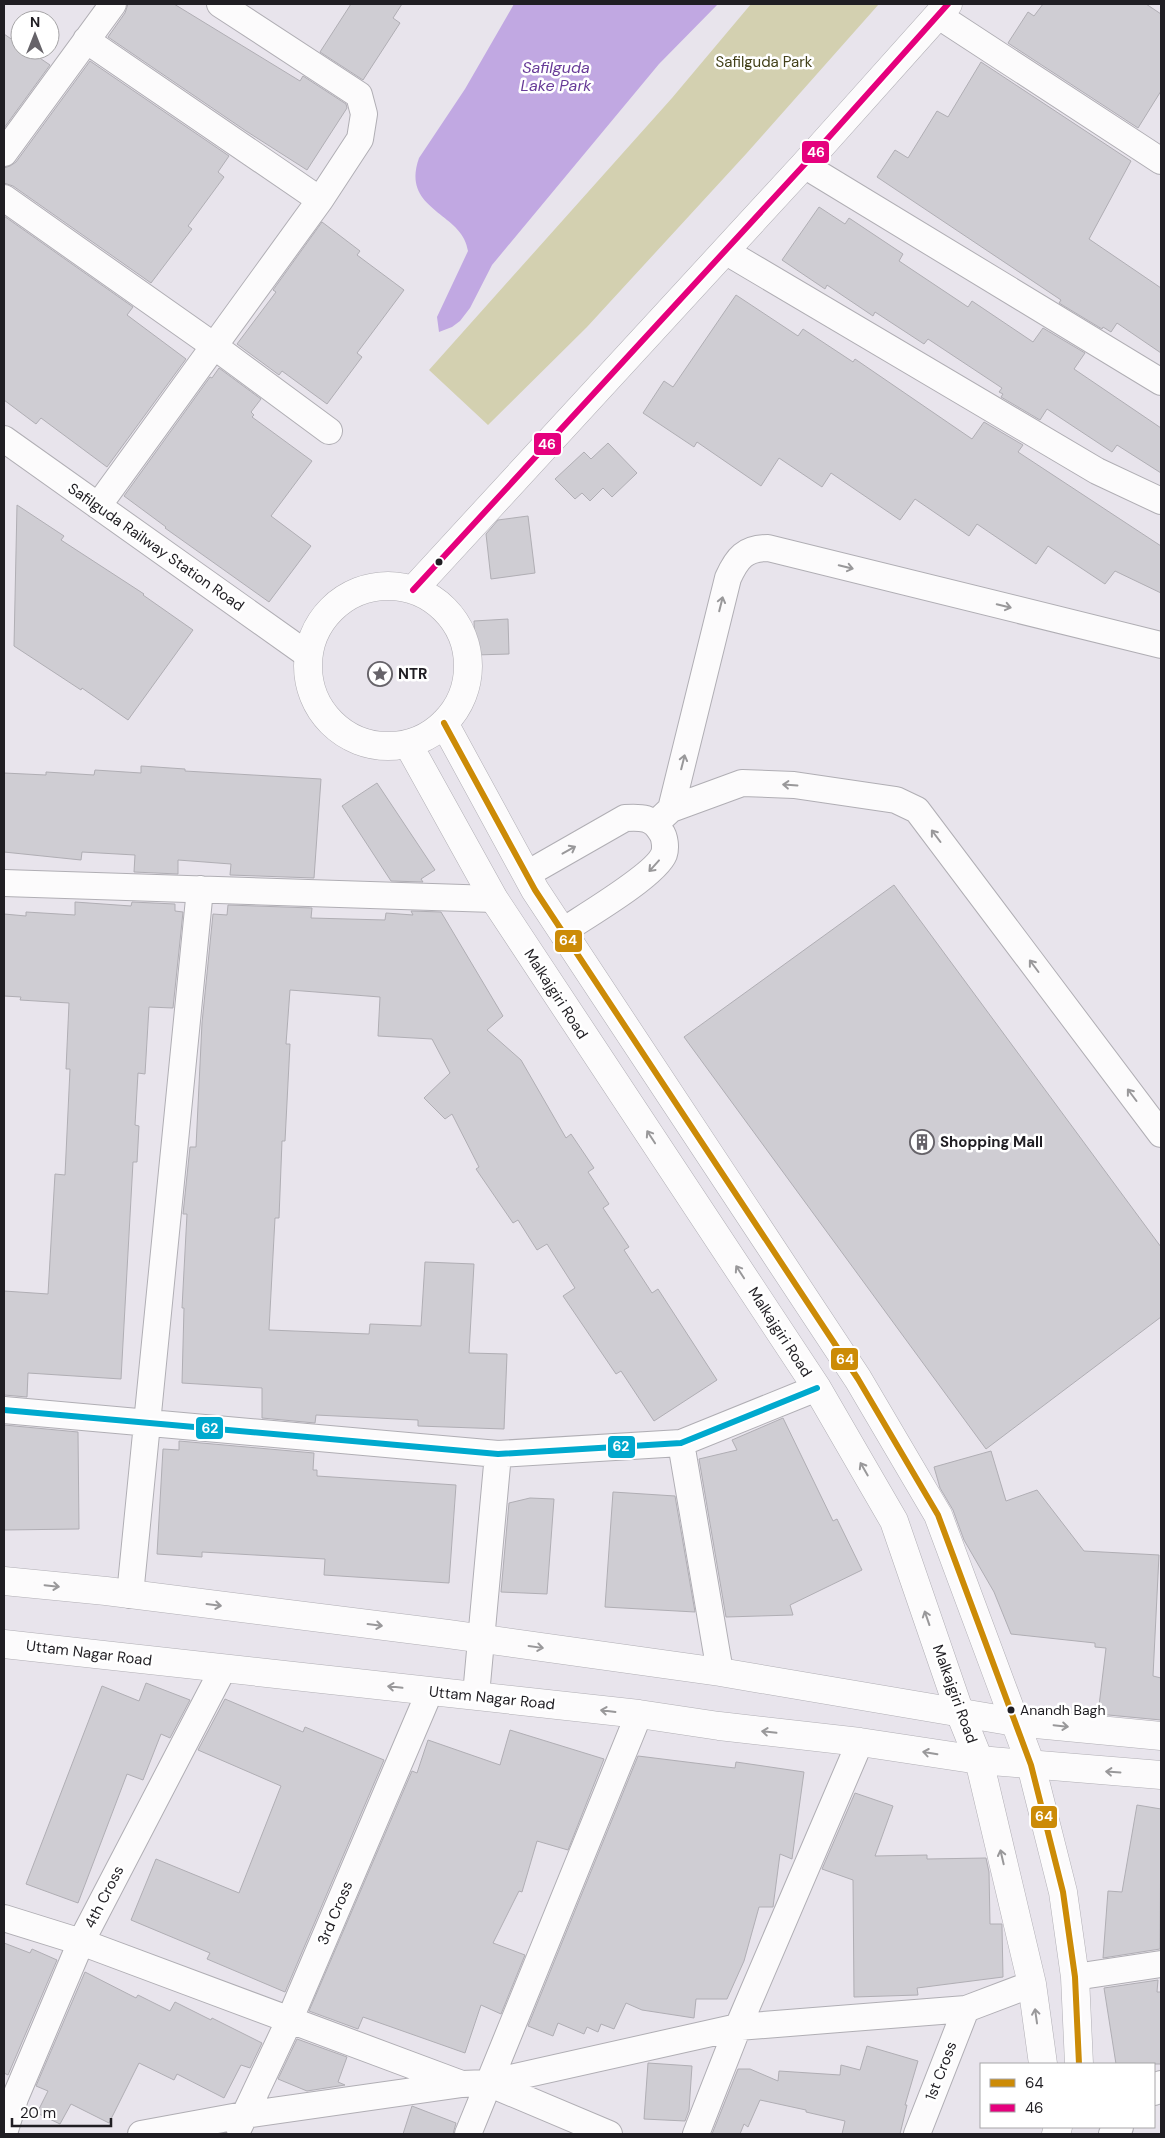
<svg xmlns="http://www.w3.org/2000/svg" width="1165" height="2138" viewBox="0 0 1165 2138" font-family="'DM Sans',sans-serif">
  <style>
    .green { fill: #d3d0b0 }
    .water { fill: #c1a8e2 }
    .building { fill: #cfcdd3; stroke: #b0aeb4 }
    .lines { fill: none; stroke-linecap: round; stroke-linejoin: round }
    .minor-casing { stroke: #b0aeb4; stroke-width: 28 }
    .tertiary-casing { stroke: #b0aeb4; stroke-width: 29 }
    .secondary-casing { stroke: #b0aeb4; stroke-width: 29 }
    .minor { stroke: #fcfbfc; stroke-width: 26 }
    .tertiary { stroke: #fcfbfc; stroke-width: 28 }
    .secondary { stroke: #fcfbfc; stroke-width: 28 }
    .bus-1-casing { stroke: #fff; stroke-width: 10 }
    .bus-2-casing { stroke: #fff; stroke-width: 10 }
    .bus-3-casing { stroke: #fff; stroke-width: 10 }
    .bus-1 { stroke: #cc8b07; stroke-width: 6 }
    .bus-2 { stroke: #e5007d; stroke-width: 6 }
    .bus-3 { stroke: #00a9ce; stroke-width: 6 }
    .oneway { stroke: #99989a }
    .bus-dot { fill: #201e23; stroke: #fff; stroke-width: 2 }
    .labels { text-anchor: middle; stroke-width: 5; stroke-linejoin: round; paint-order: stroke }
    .bus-label { font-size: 14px; fill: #201e23; stroke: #fff; text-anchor: start }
    .park-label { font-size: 15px; fill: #434119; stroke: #fff }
    .street-label { font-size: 15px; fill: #201e23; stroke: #fff }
    .poi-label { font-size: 15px; font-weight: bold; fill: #201e23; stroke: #fff; text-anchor: start }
    .water-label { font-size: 16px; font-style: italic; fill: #673a97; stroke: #fff }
    .line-badge { stroke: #fff; stroke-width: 2 }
    .badge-label { font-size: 14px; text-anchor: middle; font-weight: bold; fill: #fff }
  </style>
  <rect width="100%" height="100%" fill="#e8e4ec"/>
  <path class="green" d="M751 4H879L746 154 587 327 488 425 429 370 672 98Z"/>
  <path class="water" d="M514 4H718L659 64 492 265 470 308 460 321 452 327 439 332 437 317 468 251C463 212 400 211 419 158L465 89Z"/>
  <path class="building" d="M128 4H174L300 81 303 76 346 104 347 108 307 170 246 131 108 37 125 13Z
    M351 4H402L393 18 400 23 363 80 320 52Z
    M1043 4H1146L1161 14V91L1138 128 1008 43 1028 12 1034 16Z
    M4 34 20 45V50H28L50 65 4 128Z
    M90 61 229 156 218 172 224 177 188 226 192 229 151 283 13 186 4 183V168L10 166 16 162Z
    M981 62 1131 161 1089 239 1161 288V353L1117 323 1111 332 1103 327 1102 329 1059 303 1061 300 877 177 895 150 908 158 937 111 948 117Z
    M819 207 845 224 849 218 903 254 899 261 968 307 972 301 1033 342 1043 328 1085 353 1074 369 1161 428V473L1117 445 1112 452 1047 409 1040 420 1001 397 1003 394 999 392 1002 388 928 339 924 344 875 312 873 316 827 285 825 289 782 260Z
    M4 216 133 307 127 315 186 359 107 467 41 418 36 424 4 400Z
    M322 222 360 251 357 255 404 290 357 353 362 357 327 404 282 371 279 375 237 344 276 292 273 290Z
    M736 295 798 336 803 329 853 362 855 359 972 439 984 422 1023 445 1018 452 1161 546V593L1115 571 1105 584 1048 546 1036 564 977 524 969 536 915 499 900 520 831 473 822 487 779 458 761 486 697 442 694 447 643 413 664 381 673 387Z
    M219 368 261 399 251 412 254 415 252 417 312 461 271 516 311 546 269 602 165 528 166 527 124 496 210 377 212 378Z
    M608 443 637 473 612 497 603 488 590 501 582 493 575 499 555 479 584 452 591 459Z
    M17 505 64 536 61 540 144 594 143 595 193 630 128 720 82 688 81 690 14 646Z
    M528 516 535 573 491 579 486 534 498 520Z
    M508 619 509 654 475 655 474 621Z
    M141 766 185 769V771L321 779 314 878 230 875 231 864 178 860V874L134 872 135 855 82 852 81 860 4 852V773L46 775V772L94 775 95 770 141 773Z
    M377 783 435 870 421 879 423 882 391 881 342 806Z
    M894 885 1161 1247V1317L986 1449 684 1037Z
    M75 902 131 906 132 902 175 904V911L183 912 173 1008 149 1007 145 1074 138 1073 135 1125 139 1126 137 1162H133L121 1379 28 1373 27 1397 4 1395V1291L48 1294 55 1174 65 1175 70 1069H66L69 1003 20 1000 21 997 4 996V914L26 916V912L75 915Z
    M228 905 312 908 311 918 385 920 386 913 413 915 411 911 441 912 503 1016 487 1030 521 1060 566 1138 571 1134 594 1168 588 1172 609 1204 603 1208 629 1247 624 1250 652 1293 658 1289 717 1380 654 1421 621 1371 616 1374 563 1296 575 1288 547 1244 537 1250 518 1220 513 1223 476 1169 479 1167 452 1114 445 1119 424 1098 450 1073 432 1039 378 1036 380 997 290 990 286 1044H290L285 1141H282L279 1218H275L269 1330 369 1334 370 1324 421 1326 425 1262 474 1264 469 1353 507 1354 504 1429 418 1426V1420L316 1415 315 1423 262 1418V1388L182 1383 184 1308H182L187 1214H183L190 1147H196L202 1023 213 914 227 915Z
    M783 1418 833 1521 837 1519 862 1570 790 1605 793 1615 726 1617 699 1459 737 1450 732 1440Z
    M4 1425 78 1432 79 1529 4 1530Z
    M179 1441 314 1453 313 1470H317V1476L456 1485 449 1583 324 1575 325 1559 202 1552V1557L157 1554 163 1449 179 1450Z
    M991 1451 1006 1501 1037 1490 1084 1551 1159 1555 1153 1676 1161 1678V1720L1098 1714 1106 1648 1095 1647V1643L1011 1634 994 1592 964 1540 953 1510 940 1488 934 1467Z
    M613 1492 675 1496 695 1612 605 1607Z
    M530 1498 554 1499 547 1594 501 1592 509 1503Z
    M146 1683 190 1700 170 1738 161 1734 143 1780 127 1774 78 1903 26 1884 102 1686 139 1701Z
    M225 1699 303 1732 305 1727 384 1760 285 1992 207 1959 210 1953 131 1920 156 1859 239 1893 281 1786 198 1750Z
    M510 1730 604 1759 568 1850 537 1841 522 1892 519 1891 493 1943 525 1955 501 2014 481 2005 465 2053 363 2017 358 2029 309 2011 412 1771 417 1773 428 1740 500 1765Z
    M638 1756 735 1768 736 1762 804 1772 792 1859 780 1854 773 1907H759L744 1961 727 1999H696L694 2018 642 2010 626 2003 614 2029 601 2024 598 2032 587 2027 584 2034 558 2023 553 2036 528 2026Z
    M855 1793 893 1806 875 1856 927 1855V1859L986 1858 989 1872 990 1924H1002V1927L1003 1977 917 1988 918 1995 854 1997 853 1880 822 1869Z
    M1137 1805 1161 1809 1160 1949 1103 1958 1108 1891 1122 1892Z
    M4 1943 30 1953 32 1949 57 1960 8 2075 4 2073Z
    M85 1972 136 1998 138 1995 170 2011 175 2002 211 2020 212 2018 262 2043 250 2068 241 2065 224 2098 177 2074 174 2080 139 2063 109 2123 71 2104 60 2124 37 2113 48 2091 36 2086Z
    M1158 1980 1157 1992H1161V2064H1116L1104 1988Z
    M297 2039 347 2057 338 2082 345 2085 307 2091 278 2079Z
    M867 2046 918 2061 905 2105H907L900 2134H842L845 2121 806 2112V2110L760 2100 748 2127 744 2124 740 2134H712L738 2069H750L778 2081 779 2071 840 2075 841 2065 860 2070Z
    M648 2063 692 2066 689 2110 685 2121 644 2119Z
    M412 2106 456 2123 453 2134H403Z"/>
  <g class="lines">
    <defs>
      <path id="minor" d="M939 16 1161 161
        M86 40 320 200
        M4 153 113 4
        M804 165 1161 382
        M4 198 214 346 329 431
        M725 251 1097 471 1161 501
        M4 439 308 655
        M98 506 320 200 360 139 364 114 359 95 220 4
        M671 809 728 578C737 558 745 548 768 548L1161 645
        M656 823 671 809 742 783 794 785 896 800 917 810 1161 1134
        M527 874 625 818C641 817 653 817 661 832 665 837 666 848 664 854 656 875 584 917 563 931
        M4 883 494 899
        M4 1410 498 1454 681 1443 817 1388
        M681 1443 720 1672
        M130 1595 200 889
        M476 1695 498 1454
        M4 1918 81 1942 459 2083
        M1075 1977 1161 1964
        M488 2083 609 2134
        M1154 2092 1161 2084
        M239 2127 289 2021 430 1691
        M4 2133 15 2098 81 1942 223 1669
        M141 2134 244 2115 462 2084 488 2083 738 2027 966 2009 1032 1984
        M468 2134 639 1714
        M696 2134 738 2027 860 1742
        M917 2134 966 2009
        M1112 2134 1120 2127"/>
      <path id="tertiary" d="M4 1581 106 1591 448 1634 720 1672 1015 1722 1161 1736
        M4 1644 639 1714 719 1726 860 1742 979 1760 1161 1775"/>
      <path id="secondary" d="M308 666a80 80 0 1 1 160 0a80 80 0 1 1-160 0Z
        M413 590 804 165 948 4
        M444 723 535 890 858 1379 938 1515 1031 1765 1063 1892 1075 1977 1079 2064
        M408 744 494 899 817 1388 894 1521 960 1713 979 1760 1032 1984 1043 2064
        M1056 2134 1058 2127"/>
    </defs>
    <use href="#minor" class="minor-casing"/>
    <use href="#tertiary" class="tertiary-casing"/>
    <use href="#secondary" class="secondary-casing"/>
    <use href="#minor" class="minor"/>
    <use href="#tertiary" class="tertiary"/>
    <use href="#secondary" class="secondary"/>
    <defs>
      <path id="bus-1" d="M444 723 535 890 858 1379 938 1515 1031 1765 1063 1892 1075 1977 1079 2064"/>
      <path id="bus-2" d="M413 590 804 165 948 4"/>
      <path id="bus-3" d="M4 1410 498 1454 681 1443 817 1388"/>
    </defs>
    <use href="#bus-1" class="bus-1-casing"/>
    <use href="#bus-2" class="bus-2-casing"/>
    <use href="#bus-3" class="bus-3-casing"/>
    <use href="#bus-1" class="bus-1"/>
    <use href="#bus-2" class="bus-2"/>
    <use href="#bus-3" class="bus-3"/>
  </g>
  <defs><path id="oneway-shaft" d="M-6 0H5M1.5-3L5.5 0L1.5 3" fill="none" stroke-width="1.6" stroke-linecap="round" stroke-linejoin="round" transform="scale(1.25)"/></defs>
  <g class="oneway">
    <use href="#oneway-shaft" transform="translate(846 567) rotate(14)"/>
    <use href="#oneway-shaft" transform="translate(721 604) rotate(-76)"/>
    <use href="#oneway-shaft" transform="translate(1004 606) rotate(14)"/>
    <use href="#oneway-shaft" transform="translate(683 762) rotate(-76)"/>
    <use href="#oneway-shaft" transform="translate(790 785) rotate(-176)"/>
    <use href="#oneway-shaft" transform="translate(936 836) rotate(-127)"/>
    <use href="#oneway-shaft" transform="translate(569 850) rotate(-29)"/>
    <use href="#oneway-shaft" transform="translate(654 866) rotate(132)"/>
    <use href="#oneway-shaft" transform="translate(1034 966) rotate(-127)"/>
    <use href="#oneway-shaft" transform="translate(1132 1095) rotate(-127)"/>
    <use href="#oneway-shaft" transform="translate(651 1137) rotate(-123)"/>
    <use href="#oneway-shaft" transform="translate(740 1272) rotate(-123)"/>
    <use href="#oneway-shaft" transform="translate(864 1469) rotate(-120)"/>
    <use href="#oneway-shaft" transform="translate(52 1586) rotate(6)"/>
    <use href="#oneway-shaft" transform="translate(214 1605) rotate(7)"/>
    <use href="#oneway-shaft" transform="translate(927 1618) rotate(-109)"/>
    <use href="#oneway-shaft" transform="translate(375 1625) rotate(7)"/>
    <use href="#oneway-shaft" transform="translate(536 1647) rotate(8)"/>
    <use href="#oneway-shaft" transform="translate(395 1687) rotate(-174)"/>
    <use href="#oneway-shaft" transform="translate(608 1711) rotate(-173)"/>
    <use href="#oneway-shaft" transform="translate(1061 1726) rotate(6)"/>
    <use href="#oneway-shaft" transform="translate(769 1732) rotate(-174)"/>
    <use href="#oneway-shaft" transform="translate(930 1753) rotate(-171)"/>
    <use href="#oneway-shaft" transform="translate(1113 1772) rotate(-176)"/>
    <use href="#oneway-shaft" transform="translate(1002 1857) rotate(-103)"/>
    <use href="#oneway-shaft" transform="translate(1036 2016) rotate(-98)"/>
  </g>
  <defs>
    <symbol id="sight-ring" viewBox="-11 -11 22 22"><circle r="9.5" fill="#fff" stroke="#666369" stroke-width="1.5"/><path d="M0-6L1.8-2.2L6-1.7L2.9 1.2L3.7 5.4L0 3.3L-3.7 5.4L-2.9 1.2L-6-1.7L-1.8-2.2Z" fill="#666369"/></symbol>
    <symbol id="building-ring" viewBox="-11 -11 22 22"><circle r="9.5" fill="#fff" stroke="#666369" stroke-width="1.5"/><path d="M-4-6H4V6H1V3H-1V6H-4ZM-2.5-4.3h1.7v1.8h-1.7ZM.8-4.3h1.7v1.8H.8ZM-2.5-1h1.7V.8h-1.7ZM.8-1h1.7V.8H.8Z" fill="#666369"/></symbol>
  </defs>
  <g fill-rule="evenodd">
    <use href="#sight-ring" x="366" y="660" width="28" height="28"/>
    <use href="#building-ring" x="908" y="1128" width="28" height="28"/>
  </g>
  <g class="bus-dot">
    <circle cx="439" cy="562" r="4.5"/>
    <circle cx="1011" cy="1710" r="4.5"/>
  </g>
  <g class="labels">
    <g class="bus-label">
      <text x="1020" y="1715">Anandh Bagh</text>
    </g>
    <g class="park-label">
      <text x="764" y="67">Safilguda Park</text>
    </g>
    <g class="street-label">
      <text transform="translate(156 547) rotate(35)" y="5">Safilguda Railway Station Road</text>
      <text transform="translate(556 994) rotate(57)" y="5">Malkajgiri Road</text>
      <text transform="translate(780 1332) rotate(57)" y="5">Malkajgiri Road</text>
      <text transform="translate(89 1653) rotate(7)" y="5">Uttam Nagar Road</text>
      <text transform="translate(955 1694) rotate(70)" y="5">Malkajgiri Road</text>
      <text transform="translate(492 1698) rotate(6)" y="5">Uttam Nagar Road</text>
      <text transform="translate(104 1897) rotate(-63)" y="5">4th Cross</text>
      <text transform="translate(335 1913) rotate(-67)" y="5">3rd Cross</text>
      <text transform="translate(941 2071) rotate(-69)" y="5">1st Cross</text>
    </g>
    <g class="poi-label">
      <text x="398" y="679">NTR</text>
      <text x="940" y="1147">Shopping Mall</text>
    </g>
    <g class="water-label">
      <text x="556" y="73">Safilguda<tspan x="556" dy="18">Lake Park</tspan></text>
    </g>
  </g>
  <g class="line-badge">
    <rect x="801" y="140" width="29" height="24" rx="5" fill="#e5007d"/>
    <rect x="533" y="432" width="29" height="24" rx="5" fill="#e5007d"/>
    <rect x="554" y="929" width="29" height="24" rx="5" fill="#cc8b07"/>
    <rect x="830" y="1347" width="29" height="24" rx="5" fill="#cc8b07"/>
    <rect x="195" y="1416" width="29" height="24" rx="5" fill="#00a9ce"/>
    <rect x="607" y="1435" width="29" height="24" rx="5" fill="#00a9ce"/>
    <rect x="1030" y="1805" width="28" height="24" rx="5" fill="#cc8b07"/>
  </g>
  <g class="badge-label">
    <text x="816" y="157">46</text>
    <text x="547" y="449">46</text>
    <text x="568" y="945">64</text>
    <text x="845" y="1364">64</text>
    <text x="210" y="1433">62</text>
    <text x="621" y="1451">62</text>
    <text x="1044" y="1821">64</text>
  </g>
  <rect width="1165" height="2138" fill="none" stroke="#201e23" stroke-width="10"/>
  <rect x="980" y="2063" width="175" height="65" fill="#ffffff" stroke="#a6a5a7"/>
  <rect x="990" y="2079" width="25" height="8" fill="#cc8b07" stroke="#a6a5a7"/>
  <text x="1025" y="2088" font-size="15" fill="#201e23">64</text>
  <rect x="990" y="2104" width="25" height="8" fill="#e5007d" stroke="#a6a5a7"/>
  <text x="1025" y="2113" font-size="15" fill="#201e23">46</text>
  <g transform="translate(35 35)"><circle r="24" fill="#ffffff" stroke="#a6a5a7"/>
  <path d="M0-4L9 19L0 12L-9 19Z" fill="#666369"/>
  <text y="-8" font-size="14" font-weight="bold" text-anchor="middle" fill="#201e23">N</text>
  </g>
  <path d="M12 2118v8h99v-8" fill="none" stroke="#201e23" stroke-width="2.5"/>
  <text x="20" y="2118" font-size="15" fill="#201e23" stroke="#ffffff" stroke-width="4" paint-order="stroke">20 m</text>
</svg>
